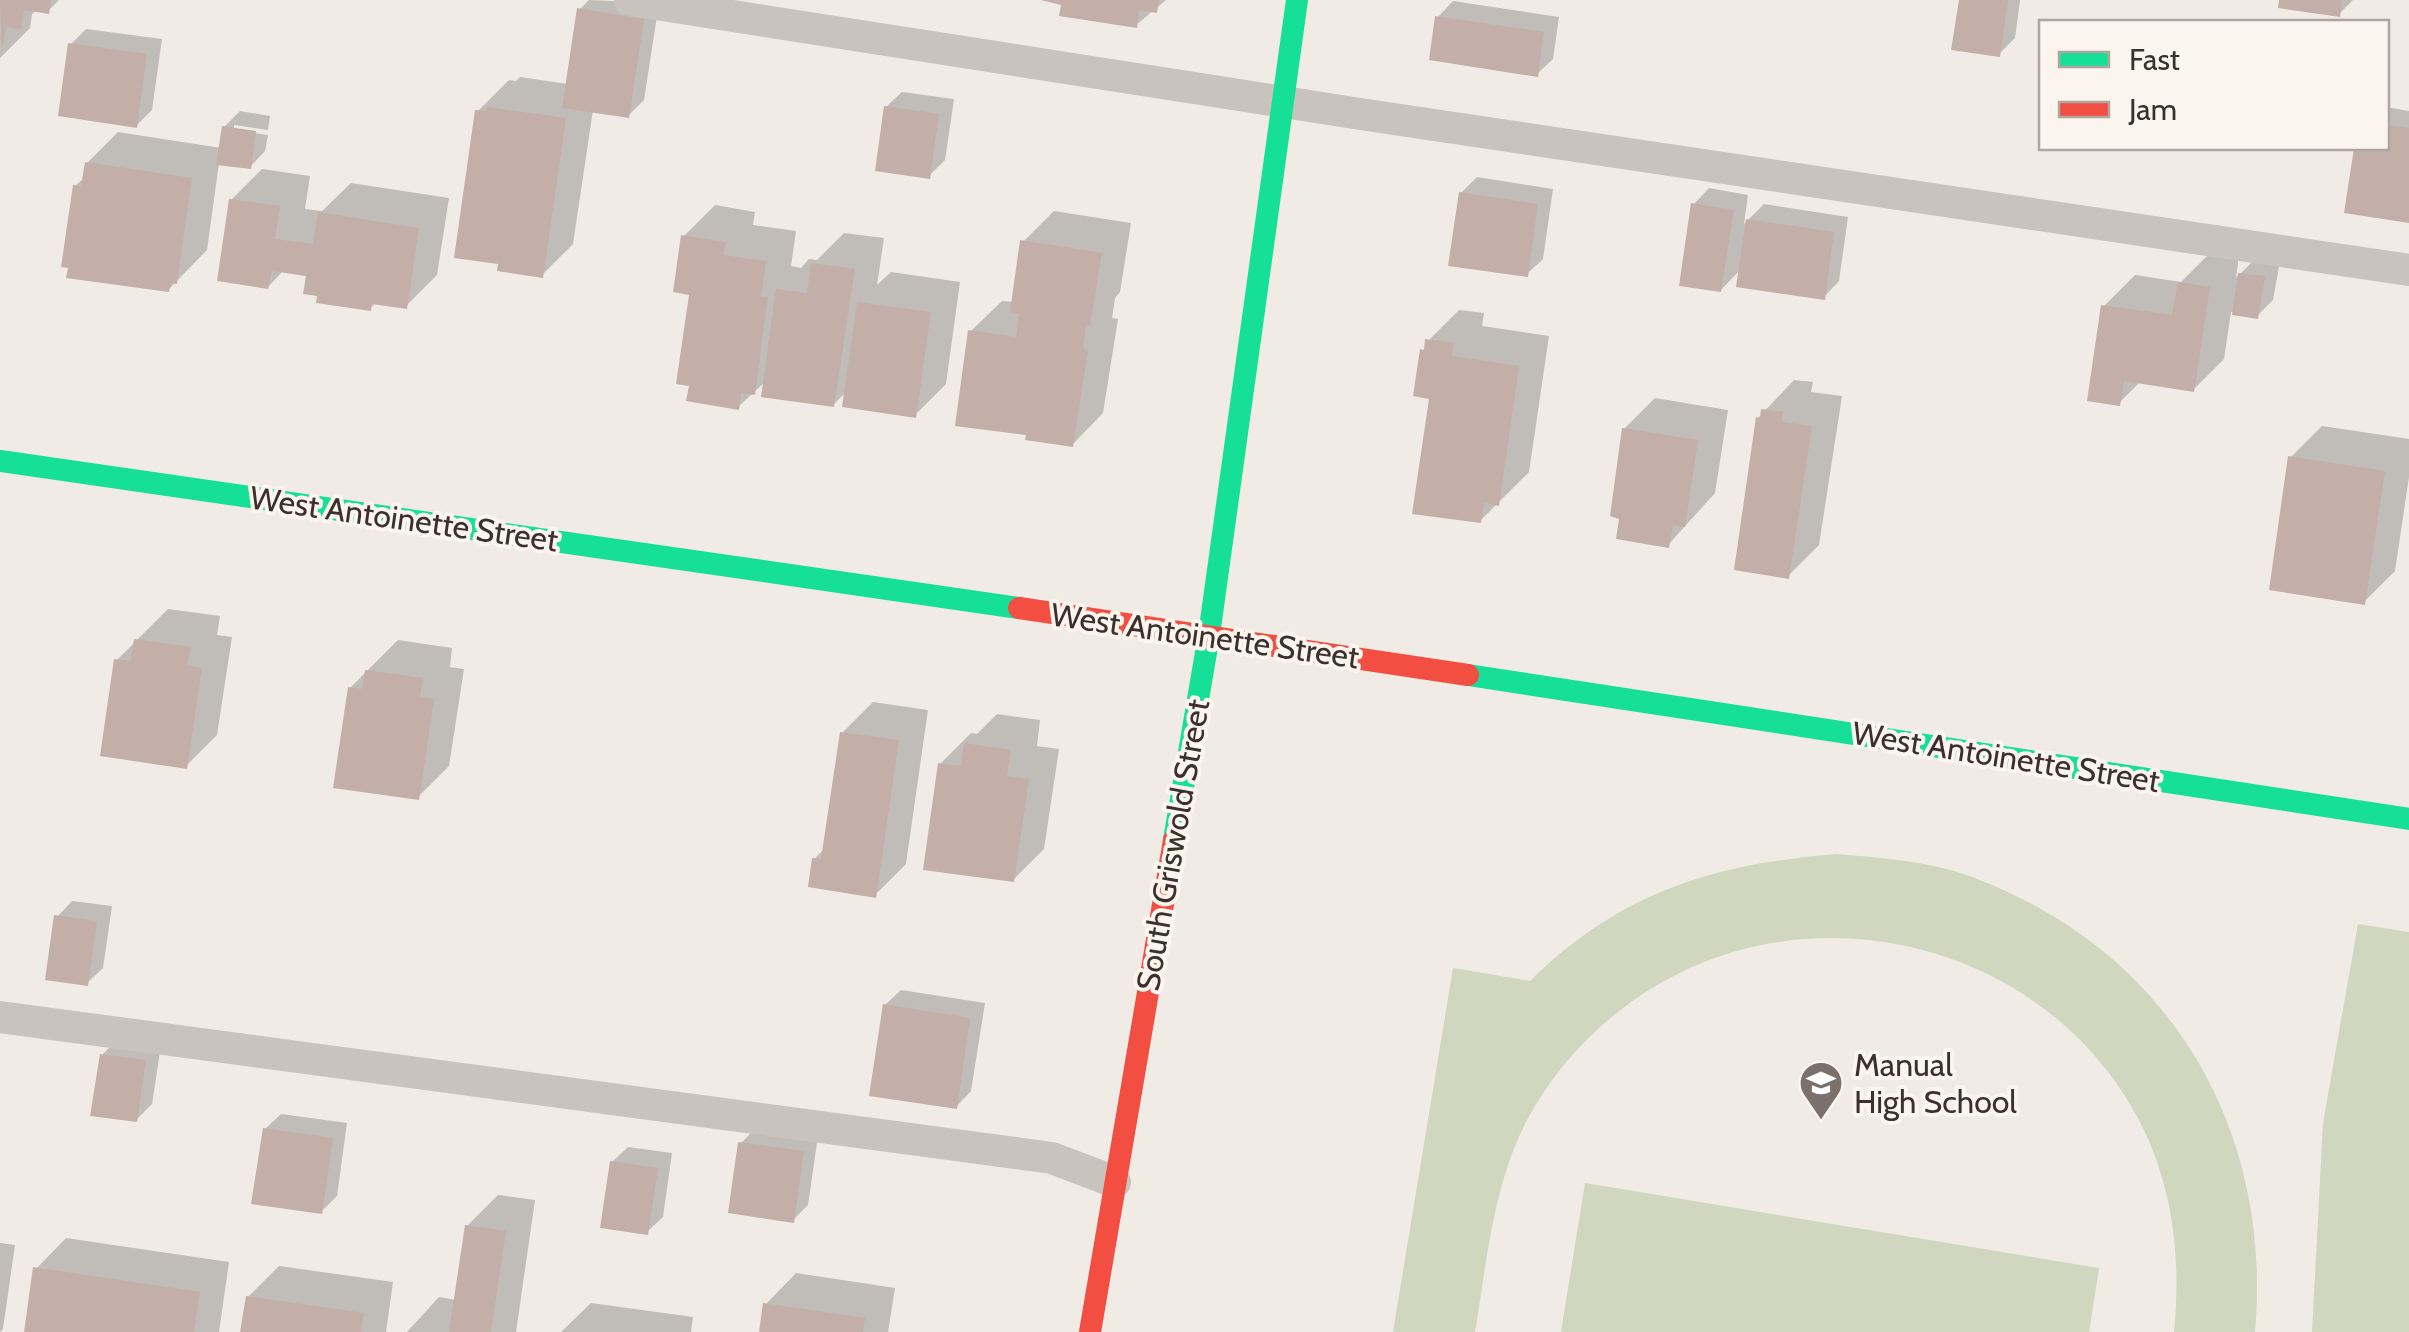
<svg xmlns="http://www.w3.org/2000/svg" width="2409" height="1332" viewBox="0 0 2409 1332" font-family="Cabin,sans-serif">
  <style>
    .green { fill: #d1d6bf }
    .shadow { fill: #0003 }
    .building { fill: #c3afa7 }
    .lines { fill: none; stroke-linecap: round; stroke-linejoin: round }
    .lane { stroke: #c9c3be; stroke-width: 32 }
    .fast { stroke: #16e098; stroke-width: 22 }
    .jam { stroke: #f24e42; stroke-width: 22 }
    .labels { text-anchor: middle; stroke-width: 8; stroke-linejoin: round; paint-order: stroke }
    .street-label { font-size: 32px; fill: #3b302b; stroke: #fbf5ee }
    .poi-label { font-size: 32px; fill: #3b302b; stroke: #fbf5ee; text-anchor: start }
  </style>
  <rect width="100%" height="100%" fill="#f0ebe5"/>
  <path class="green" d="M1837 854C1882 858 1929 861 1972 877 2168 950 2273 1126 2255 1332H2174C2181 1261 2174 1191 2142 1126 2062 966 1867 898 1704 962 1629 992 1565 1049 1527 1120 1493 1185 1487 1261 1475 1332H1393L1453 968 1530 981C1621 892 1713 864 1837 854Z
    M2358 924 2409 932V1332H2312L2323 1123Z
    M1585 1183 2099 1268 2089 1332H1561Z"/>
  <path class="shadow" d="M0 0H59L48 11 37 10 32 14 30 28 0 58Z
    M589 0 659 3 644 100 628 116 593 110 573 244 542 275 478 111 509 80 516 81 520 77 568 84 580 9Z
    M1048 0H1166L1136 25Z
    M1961 0H2020L2015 38 1999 54Z
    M2282 0H2353L2339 14Z
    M1453 1 1559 17 1553 59 1537 74 1438 17Z
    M86 29 162 39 152 110 136 126 71 44Z
    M902 92 954 99 945 160 929 176 886 107Z
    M2386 107 2409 111V220L2347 211 2356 148H2386Z
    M240 111 270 116 268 130 234 125V130L268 135 265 151 250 167 219 163 207 250 168 290 75 186 85 177 87 163 118 132 221 148 224 127Z
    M262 169 310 176 305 209 322 211 351 183 449 198 437 275 406 306 377 302 370 308 320 294 309 273 284 270 268 287 231 200Z
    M1477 177 1553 189 1543 259 1527 274 1461 193Z
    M1709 188 1748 195 1744 224 1764 204 1848 217 1839 281 1824 297 1741 269 1721 290 1694 204Z
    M715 205 755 212 753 225 796 231 791 266 801 268 809 259 817 260 844 233 884 238 877 285 891 272 960 282 946 384 915 415 846 392 833 405 766 381 738 407 691 292 684 236Z
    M1054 211 1131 223 1120 292 1115 298 1112 318 1118 319 1103 413 1073 444 971 331 1002 301 1014 302 1023 242Z
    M2211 252 2239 256 2236 278 2256 258 2280 261 2273 300 2257 316 2231 312 2224 359 2193 390 2141 381 2119 403 2104 306 2135 275 2181 282Z
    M1459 310 1484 313 1482 326 1549 336 1529 472 1480 521 1432 396 1423 351 1428 341Z
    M1794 380 1813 382 1811 392 1842 396 1819 545 1788 576 1758 418Z
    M1655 398 1728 410 1715 493 1668 545 1624 429Z
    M2322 426 2409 439V477L2395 571 2364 602 2291 457Z
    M168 609 220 616 217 635 232 637 217 735 186 766 117 660Z
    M398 640 452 648 450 667 464 669 449 766 418 797 350 688Z
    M873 702 928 710 906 864 875 895 814 859 825 848 842 733Z
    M997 714 1040 720 1037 746 1059 749 1044 849 1013 880 940 764 971 733 977 734Z
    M72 901 112 906 103 968 87 983 57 917Z
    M901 990 985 1003 971 1091 956 1107 885 1005Z
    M118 1039 161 1045 152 1104 136 1120 102 1055Z
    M281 1114 347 1123 337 1196 321 1212 265 1129Z
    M756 1128 818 1136 808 1205 793 1220 741 1143Z
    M628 1147 672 1153 663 1217 647 1232 612 1162Z
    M498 1195 535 1200 516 1332H407L439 1297 456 1300 467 1226Z
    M66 1238 229 1262 219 1332H27L36 1269Z
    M0 1243 15 1245 3 1329 0 1332Z
    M279 1266 393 1282 386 1332H243L248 1297Z
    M796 1273 895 1288 888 1332H761L766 1304Z
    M591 1303 693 1317 691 1332H561Z"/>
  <path class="building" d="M0 0H51L49 14 24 10 21 29 6 27 2 49Z
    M1041 0H1159L1157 13 1139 10 1137 28 1059 16 1061 5Z
    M1959 0H2008L2000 57 1951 50Z
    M2279 0H2342L2340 17 2278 8Z
    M577 8 644 19 629 118 562 108Z
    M1435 16 1544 32 1538 77 1429 60Z
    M68 43 147 54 137 128 58 116Z
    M884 106 939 114 930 179 875 171Z
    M487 107 566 118 543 278 497 271 498 264 454 258 475 110 486 111Z
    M2386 125 2409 128V223L2344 213 2354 148H2386Z
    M222 126 256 131 251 169 216 165Z
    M85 162 192 178 177 284 171 283 169 292 66 278 68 268 61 267 73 185 81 186Z
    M1459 192 1538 204 1528 277 1448 266Z
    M229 199 280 206 275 239 313 244 318 212 419 228 407 309 372 304 371 311 316 303 317 296 303 294 306 276 272 271 268 289 217 281Z
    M1691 203 1734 210 1721 292 1679 286Z
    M1746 219 1834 232 1825 300 1736 287Z
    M681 235 726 242 723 255 766 261 761 296 768 297 755 395 741 393 739 410 686 401 689 386 676 384 689 295 673 292Z
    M1020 240 1102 253 1090 326 1086 325 1083 349 1088 350 1073 447 1025 440 1026 435 955 426 968 330 1016 337 1019 313 1010 312Z
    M811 263 855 269 834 407 761 397 776 289 807 293Z
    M2238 273 2265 276 2258 319 2232 315Z
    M2178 282 2210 287 2194 392 2124 381 2120 406 2087 401 2101 305 2172 315Z
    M857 302 931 312 916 418 842 407Z
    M1425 339 1454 343 1452 356 1519 366 1499 506 1484 503 1481 523 1412 514 1429 399 1413 396 1420 349 1424 350Z
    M1761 409 1783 412 1782 422 1812 426 1789 579 1734 570 1756 417 1760 418Z
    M1622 428 1698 440 1685 527 1673 525 1669 548 1616 539 1619 519 1610 516Z
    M2288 456 2385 471 2365 605 2269 590Z
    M134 639 191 647 187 665 202 668 187 769 100 756 114 659 131 661Z
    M365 670 423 678 420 697 434 699 419 800 333 788 348 687 362 689Z
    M840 732 899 740 876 898 808 887 812 858 821 859Z
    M964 743 1011 750 1007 776 1029 779 1014 882 923 870 938 763 961 766Z
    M54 915 97 921 88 986 45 980Z
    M883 1004 970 1018 957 1109 869 1096Z
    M100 1054 146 1060 137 1122 90 1116Z
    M263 1128 333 1138 322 1214 251 1204Z
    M738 1142 804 1151 794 1223 728 1213Z
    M610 1161 658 1168 648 1235 600 1228Z
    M465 1225 506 1231 491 1332H449Z
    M33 1267 200 1292 194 1332H24Z
    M246 1296 364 1313 361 1332H240Z
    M763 1303 865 1318 863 1332H759Z"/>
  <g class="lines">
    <path class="lane" d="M630 0 1367 115 2409 270
      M0 1017 1052 1158 1115 1182"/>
    <path class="fast" d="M0 461 1019 608
      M1468 675 2409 819
      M1174 840 1209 635 1297 0"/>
    <path class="jam" d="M1019 608 1468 675
      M1090 1332 1174 840"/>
  </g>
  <defs>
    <symbol id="school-pin" viewBox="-11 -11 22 30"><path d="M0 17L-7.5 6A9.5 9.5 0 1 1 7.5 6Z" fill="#7a716c" stroke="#fbf5ee"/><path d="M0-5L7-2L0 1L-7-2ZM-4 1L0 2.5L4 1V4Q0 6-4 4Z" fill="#fff"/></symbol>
  </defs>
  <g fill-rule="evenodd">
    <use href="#school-pin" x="1796" y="1058" width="50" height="68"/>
  </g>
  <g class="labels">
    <g class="street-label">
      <text transform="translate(404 519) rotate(8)" y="11">West Antoinette Street</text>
      <text transform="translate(1205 636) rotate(8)" y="11">West Antoinette Street</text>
      <text transform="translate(2006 757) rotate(9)" y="11">West Antoinette Street</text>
      <text transform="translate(1173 845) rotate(-80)" y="11">South Griswold Street</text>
    </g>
    <g class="poi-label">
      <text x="1854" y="1076">Manual<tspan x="1854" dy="37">High School</tspan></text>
    </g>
  </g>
  <rect x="2039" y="20" width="350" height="130" fill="#fbf5ee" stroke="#aea6a0" stroke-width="2.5"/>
  <rect x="2059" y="52" width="50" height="15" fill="#16e098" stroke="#aea6a0" stroke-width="2.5"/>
  <text x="2129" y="70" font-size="30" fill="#3b302b">Fast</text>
  <rect x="2059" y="102" width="50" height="15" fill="#f24e42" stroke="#aea6a0" stroke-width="2.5"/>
  <text x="2129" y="120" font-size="30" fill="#3b302b">Jam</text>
</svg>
